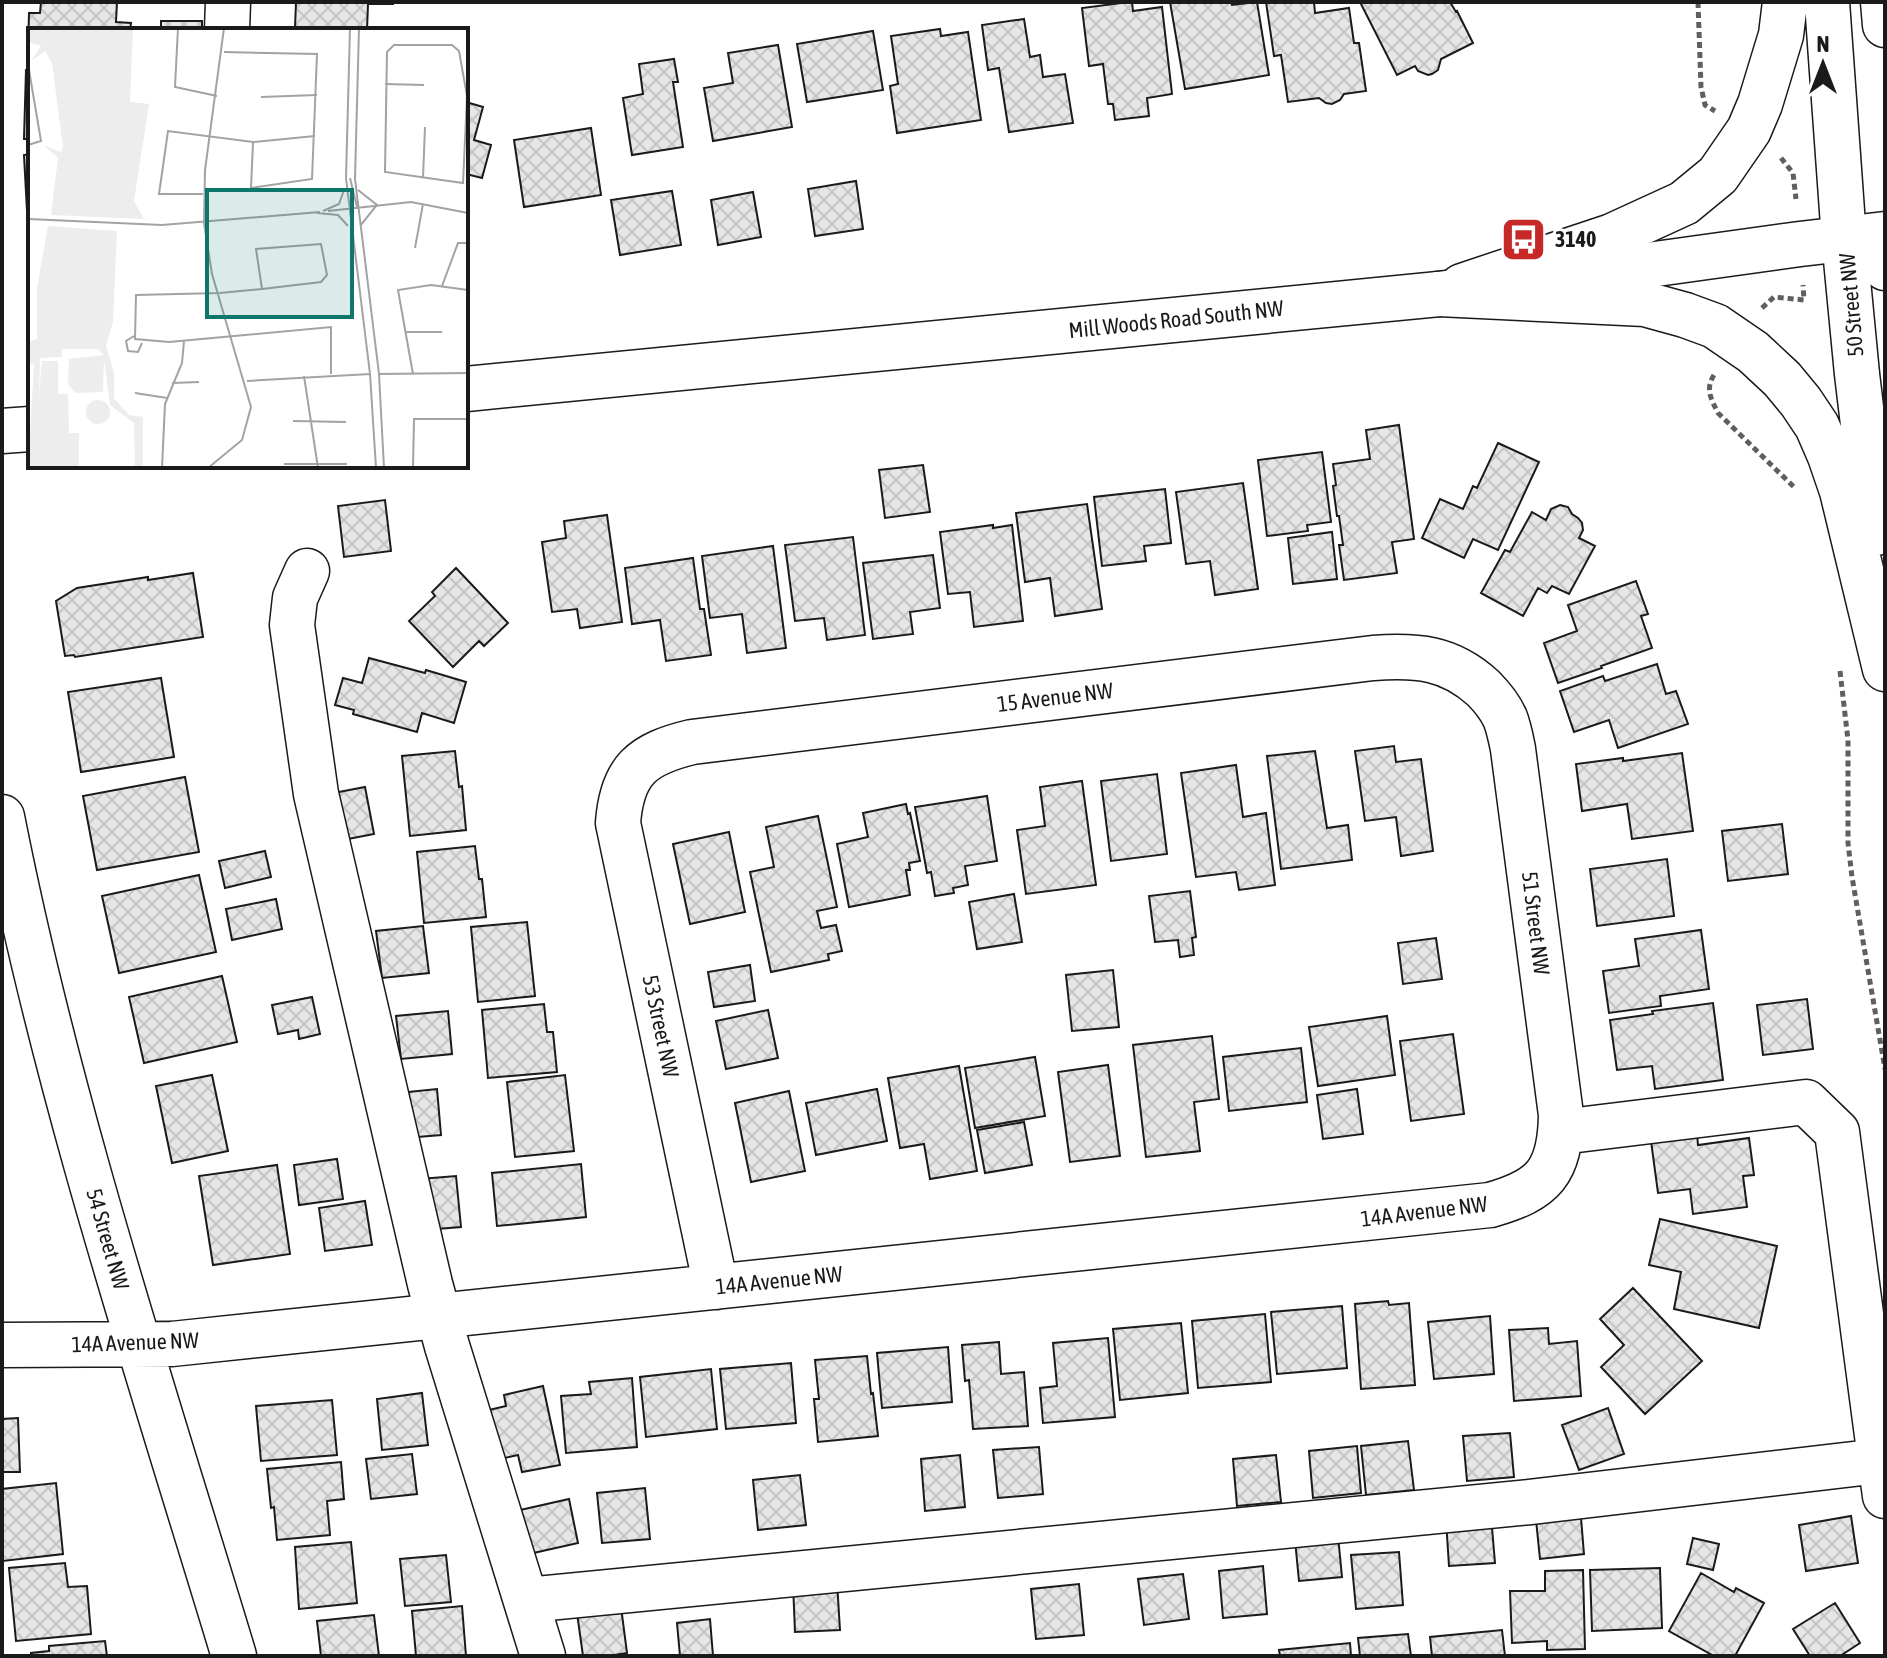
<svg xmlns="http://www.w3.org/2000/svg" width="1887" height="1658" viewBox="0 0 1887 1658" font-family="'Asap Condensed',sans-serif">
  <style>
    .building { fill: url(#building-cross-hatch); stroke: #1a1a1a; stroke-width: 2 }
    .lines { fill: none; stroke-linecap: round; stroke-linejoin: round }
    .minor-casing { stroke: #1a1a1a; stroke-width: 47 }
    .major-casing { stroke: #1a1a1a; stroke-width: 47 }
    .path { stroke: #5f5f5f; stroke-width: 5; stroke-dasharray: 6 4; stroke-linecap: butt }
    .minor { stroke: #fff; stroke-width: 44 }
    .major { stroke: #fff; stroke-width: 44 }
    .labels { text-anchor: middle; stroke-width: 6; stroke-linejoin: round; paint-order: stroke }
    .poi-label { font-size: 22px; font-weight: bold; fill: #1a1a1a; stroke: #fff; text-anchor: start }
    .street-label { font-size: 22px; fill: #1a1a1a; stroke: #fff }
    .inset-road { fill: none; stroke: #a3a3a3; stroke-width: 2 }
    .view { fill: #0f766e; fill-opacity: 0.15; stroke: #0f766e; stroke-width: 4 }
    .inset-edge { fill: none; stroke: #1a1a1a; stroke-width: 4 }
  </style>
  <defs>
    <pattern id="building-cross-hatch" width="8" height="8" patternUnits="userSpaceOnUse" patternTransform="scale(2)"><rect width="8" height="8" fill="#e6e6e6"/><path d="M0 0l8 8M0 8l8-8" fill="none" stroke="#c5c5c5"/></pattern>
  </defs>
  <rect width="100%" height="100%" fill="#fff"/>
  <path class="building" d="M41 2H117L116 22 131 23 130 30H30V52H28L29 13H40Z
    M296 2H393V4H368L367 30 295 28Z
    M1129 2H1132L1133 11 1162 7 1172 94 1147 98 1149 116 1115 120 1113 104H1108L1103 64 1089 66 1082 8Z
    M1170 2H1231L1232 5 1257 2 1269 75 1185 89Z
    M1266 2H1314L1315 13 1349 8 1354 43H1359L1366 91 1344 94 1340 100 1332 104 1326 103 1319 98 1288 102 1281 55 1274 56Z
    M1360 2H1450L1456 12 1457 11 1473 43 1441 59 1438 70 1432 74 1428 75 1418 71 1415 66 1397 75Z
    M1024 19 1030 57 1040 55 1043 77 1065 74 1073 123 1009 132 999 68 988 70 982 25Z
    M161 21H202V30H161Z
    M940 29 941 36 968 32 981 120 897 133 890 86 898 84 891 36Z
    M873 31 883 90 807 102 797 44Z
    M778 45 792 127 713 141 704 88 733 83 728 53Z
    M674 59 678 82H673L683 147 632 155 623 98 643 94 639 64Z
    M26 70H30V139H24Z
    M466 102 483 107 474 140 491 145 482 178 466 174Z
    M591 128 601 195 524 207 514 140Z
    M30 154V230H28L24 155Z
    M856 181 863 229 815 236 808 189Z
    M672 191 681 245 620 255 611 200Z
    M753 192 761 237 718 245 711 200Z
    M1399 425 1414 539 1392 542 1397 573 1344 580 1339 545H1343L1339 516H1337L1333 486 1336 485 1333 464 1370 459 1366 430Z
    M1498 443 1539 462 1498 550 1473 539 1464 558 1422 538 1440 499 1463 509 1473 486 1477 488Z
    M1322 452 1331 522 1307 525 1308 531 1267 536 1258 460Z
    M923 465 930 512 885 518 879 470Z
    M1243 483 1258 589 1215 595 1210 561 1186 564 1176 492Z
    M1165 489 1171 543 1144 546 1146 561 1102 566 1094 497Z
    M385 500 391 551 344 557 338 506Z
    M1087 504 1102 609 1055 616 1050 578 1025 582 1016 513Z
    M1560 505 1568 507 1572 514 1578 518 1582 523 1583 530 1579 538 1595 546 1569 594 1552 586 1547 593 1538 588 1523 616 1481 593 1505 550 1510 552 1532 512 1546 520 1551 509Z
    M607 515 622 622 580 628 577 609 552 612 542 542 566 538 564 521Z
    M993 525V528L1012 525 1023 621 974 627 970 592 948 594 940 532Z
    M1332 532 1337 579 1293 584 1288 538Z
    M853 537 865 635 827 640 824 618 795 621 785 545Z
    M773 546 786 648 747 653 742 614 710 618 702 556Z
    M933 555 940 608 910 612 913 634 873 639 863 563Z
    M693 558 700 609H704L711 655 666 661 660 620 632 624 625 568Z
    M456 568 508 623 484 646 479 641 453 667 409 621 435 596 432 592Z
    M193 573 203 637 75 657 74 655 65 656 56 601 77 588 148 577V580Z
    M1636 581 1648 614 1641 616 1652 648 1601 666 1602 668 1558 683 1544 643 1577 631 1568 605Z
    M369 658 425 673 426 670 466 682 454 723 422 713 417 732 353 714 354 710 335 705 343 678 362 683Z
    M1657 664 1666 694 1676 691 1688 724 1618 748 1609 720 1574 732 1560 691 1603 676 1605 681Z
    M161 678 174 757 81 772 68 692Z
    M1394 746 1396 762 1421 759 1433 851 1401 856 1396 817 1365 821 1355 751Z
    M455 751 459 787 462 786 466 830 410 836 402 756Z
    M1315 751 1327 828 1348 825 1352 860 1281 869 1267 756Z
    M1682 753 1693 831 1632 839 1627 804 1582 811 1576 764 1623 758V761Z
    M1236 765 1243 817 1266 813 1275 885 1239 890 1236 872 1196 877 1181 773Z
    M1157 774 1167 854 1111 861 1101 781Z
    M185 777 199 852 97 870 83 796Z
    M1082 781 1096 885 1026 894 1017 830 1045 826 1040 787Z
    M365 787 374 834 327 843 318 796Z
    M987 796 997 861 965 866 968 885 953 888 954 893 935 896 931 872 927 873 915 807Z
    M906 804 908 814 910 813 920 861 909 863 910 870H906L910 895 849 907 837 844 868 837 863 813Z
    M818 816 837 907 817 911 821 928 836 925 842 951 828 954 829 960 771 972 750 872 774 867 766 827Z
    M1782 824 1788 874 1728 881 1722 831Z
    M729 832 745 912 690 924 673 844Z
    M475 846 479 879H482L486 917 424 923 417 852Z
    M265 851 271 877 225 888 219 861Z
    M1667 859 1674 916 1597 926 1590 869Z
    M199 875 216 952 119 973 102 896Z
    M1190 891 1196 937 1192 938 1194 955 1180 957 1178 940 1155 942 1149 896Z
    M1014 894 1022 942 977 949 969 902Z
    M276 899 282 929 232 940 226 909Z
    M527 922 535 996 478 1002 471 927Z
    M423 926 429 973 382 978 376 931Z
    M1701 930 1709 989 1660 996 1661 1006 1609 1013 1603 971 1639 966 1635 939Z
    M1436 938 1442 979 1403 984 1398 943Z
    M750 965 755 1001 714 1007 708 972Z
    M1113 970 1119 1027 1072 1031 1066 975Z
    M222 976 237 1042 144 1063 129 997Z
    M312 997 320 1034 299 1039 298 1030 278 1034 272 1005Z
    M1807 999 1813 1049 1763 1055 1757 1005Z
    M1713 1003 1723 1080 1655 1089 1652 1066 1617 1070 1610 1020 1653 1014 1652 1011Z
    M544 1004 547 1032H553L557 1072 488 1078 482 1010Z
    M768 1010 778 1058 726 1069 716 1021Z
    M448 1011 452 1054 401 1059 396 1016Z
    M1387 1016 1395 1075 1318 1086 1309 1027Z
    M1453 1034 1464 1114 1411 1121 1400 1041Z
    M1212 1036 1219 1099 1194 1102 1200 1151 1146 1157 1133 1045Z
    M1301 1048 1307 1102 1229 1111 1223 1057Z
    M1035 1057 1045 1116 975 1128 965 1068Z
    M1108 1065 1120 1156 1070 1162 1058 1072Z
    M959 1066 977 1171 930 1179 924 1144 900 1148 888 1078Z
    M212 1075 228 1151 172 1163 156 1086Z
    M565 1075 574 1151 515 1157 507 1082Z
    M437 1089 441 1135 394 1139 389 1094Z
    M877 1089 887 1141 816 1155 806 1103Z
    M1357 1089 1363 1134 1323 1139 1317 1095Z
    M789 1091 805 1171 751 1182 735 1103Z
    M1024 1122 1032 1165 985 1173 977 1130Z
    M1697 1134 1698 1145 1749 1138 1754 1175 1743 1176 1747 1207 1693 1214 1690 1189 1658 1193 1651 1141Z
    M337 1159 343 1199 299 1205 294 1165Z
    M581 1164 586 1217 497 1226 492 1173Z
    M277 1165 290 1254 213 1265 199 1176Z
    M456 1176 461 1227 412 1231 408 1180Z
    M365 1201 372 1245 325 1251 319 1208Z
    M1660 1219 1777 1246 1759 1328 1674 1309 1681 1272 1649 1265Z
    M1633 1288 1702 1361 1645 1414 1601 1367 1624 1345 1600 1319Z
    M1388 1301 1389 1305 1409 1303 1415 1385 1361 1389 1355 1304Z
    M1342 1306 1347 1368 1277 1374 1271 1312Z
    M1265 1314 1271 1382 1198 1388 1192 1321Z
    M1490 1316 1494 1374 1434 1379 1428 1322Z
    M1181 1323 1188 1393 1120 1400 1113 1329Z
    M1548 1328 1549 1344 1577 1341 1581 1396 1514 1401 1509 1330Z
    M1108 1338 1115 1417 1043 1423 1040 1388 1057 1386 1053 1343Z
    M999 1342 1001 1374 1024 1372 1028 1426 973 1429 969 1380 965 1381 962 1345Z
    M948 1347 952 1402 882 1408 877 1353Z
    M867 1356 871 1394 873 1393 878 1436 818 1442 814 1399H819L815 1360Z
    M791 1363 796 1423 726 1429 720 1369Z
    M711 1369 717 1429 646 1437 640 1377Z
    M632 1378 637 1447 566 1453 561 1396 591 1394 589 1382Z
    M543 1386 560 1465 522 1472 518 1455 483 1463 472 1414 506 1406 504 1395Z
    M422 1393 428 1445 382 1450 377 1399Z
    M332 1400 337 1455 261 1461 256 1406Z
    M1608 1408 1624 1454 1579 1470 1562 1425Z
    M18 1418 20 1472H2V1419Z
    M1510 1433 1514 1477 1467 1481 1463 1436Z
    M1408 1441 1414 1490 1366 1495 1361 1446Z
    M1357 1446 1361 1493 1313 1498 1309 1451Z
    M1039 1447 1043 1494 998 1498 993 1450Z
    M412 1454 417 1494 371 1499 366 1459Z
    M960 1455 965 1507 925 1511 921 1459Z
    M1276 1455 1281 1502 1237 1506 1233 1459Z
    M341 1462 344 1499 327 1501 330 1535 277 1540 274 1507 271 1508 267 1469Z
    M800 1475 806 1525 758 1530 753 1480Z
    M56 1483 63 1554 3 1561 2 1489Z
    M645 1488 650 1539 602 1543 597 1493Z
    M569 1499 578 1543 529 1554 520 1510Z
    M1580 1506 1584 1554 1540 1559 1535 1510Z
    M1491 1516 1495 1563 1449 1566 1446 1520Z
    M1851 1516 1858 1563 1806 1571 1799 1525Z
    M1338 1536 1342 1577 1299 1581 1295 1540Z
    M1693 1538 1719 1544 1713 1570 1687 1564Z
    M351 1542 357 1603 299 1609 295 1547Z
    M1399 1552 1403 1605 1356 1609 1351 1555Z
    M446 1555 451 1602 405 1606 400 1559Z
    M65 1563 68 1587 87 1586 91 1634 16 1641 9 1568Z
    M1263 1566 1267 1614 1223 1618 1219 1571Z
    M1660 1568 1662 1628 1592 1631 1590 1570Z
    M1583 1570 1585 1649 1547 1650V1641L1512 1643 1510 1591H1545V1571Z
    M1701 1573 1734 1592 1736 1588 1764 1603 1735 1656H1714L1669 1631Z
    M1183 1574 1189 1619 1144 1625 1138 1579Z
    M837 1582 840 1630 795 1632 793 1584Z
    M1079 1584 1084 1635 1036 1639 1031 1589Z
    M1835 1603 1860 1643 1840 1656H1810L1793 1629Z
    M462 1606 466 1656H416L412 1611Z
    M621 1607 627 1653 608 1656H583L577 1613Z
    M374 1615 379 1656H321L317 1621Z
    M710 1619 713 1656H680L677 1623Z
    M1502 1630 1505 1656H1432L1430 1637Z
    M1408 1634 1411 1656H1360L1358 1638Z
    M105 1641 107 1656H31V1653L49 1651V1646Z
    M1350 1643 1351 1656H1280L1279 1650Z"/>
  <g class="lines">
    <defs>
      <path id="minor" d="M227 30 228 2
        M466 389 1439 294 1800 244 1885 234
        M2 431 30 429
        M307 571 295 598 292 625 316 794 430 1284 447 1346 543 1656
        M2 817C58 1102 150 1378 234 1656
        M1561 1132 1806 1102 1837 1132 1885 1496
        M2 1345 172 1344 1490 1205C1544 1190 1560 1172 1561 1115L1513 749C1511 739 1509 728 1505 718 1500 707 1492 697 1483 688 1449 657 1417 655 1373 658L692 742C642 754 622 770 618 823L716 1287
        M527 1600 1530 1502 1879 1461"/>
      <path id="major" d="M1827 2 1844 239 1857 374 1876 533
        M1883 2 1885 25
        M1844 239 1860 247 1885 268
        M1462 286 1612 236 1684 203 1718 175 1749 130 1760 104 1781 35 1785 2
        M1439 294 1645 304 1685 315 1715 326 1753 352 1782 379 1801 402 1817 426 1830 456 1842 491 1885 669"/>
    </defs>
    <use href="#minor" class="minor-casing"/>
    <use href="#major" class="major-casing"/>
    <path class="path" d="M1698 2 1701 87 1705 105 1715 111
      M1781 158 1793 173 1796 199
      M1762 308 1774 297 1804 300 1803 285
      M1714 375C1705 389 1711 399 1718 413L1796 489
      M1840 671 1848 740V843L1852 877 1885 1069"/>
    <use href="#minor" class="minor"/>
    <use href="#major" class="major"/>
  </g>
  <defs>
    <symbol id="bus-square" viewBox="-11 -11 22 22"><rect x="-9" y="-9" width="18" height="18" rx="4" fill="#c62828" stroke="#fff"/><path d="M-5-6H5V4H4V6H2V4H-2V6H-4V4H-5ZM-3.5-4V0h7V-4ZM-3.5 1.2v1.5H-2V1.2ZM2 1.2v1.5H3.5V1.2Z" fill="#fff"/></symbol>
  </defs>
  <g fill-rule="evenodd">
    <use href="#bus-square" x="1498" y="214" width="51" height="51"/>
  </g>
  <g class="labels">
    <g class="poi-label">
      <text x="1555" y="247">3140</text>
    </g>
    <g class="street-label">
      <text transform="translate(1851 305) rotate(-95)" y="8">50 Street NW</text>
      <text transform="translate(1176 319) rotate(-6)" y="8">Mill Woods Road South NW</text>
      <text transform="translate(1055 697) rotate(-7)" y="8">15 Avenue NW</text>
      <text transform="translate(1536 923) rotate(83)" y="8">51 Street NW</text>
      <text transform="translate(661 1026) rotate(78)" y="8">53 Street NW</text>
      <text transform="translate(1424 1211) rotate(-7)" y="8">14A Avenue NW</text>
      <text transform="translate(108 1239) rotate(74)" y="8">54 Street NW</text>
      <text transform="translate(779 1280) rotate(-6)" y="8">14A Avenue NW</text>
      <text transform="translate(135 1342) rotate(-2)" y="8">14A Avenue NW</text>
    </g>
  </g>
  <g transform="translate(28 28)">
    <rect width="440" height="440" fill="#fff"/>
    <path d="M0 0H105L102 74 121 76 106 173 116 191 23 187 30 130 15 117 33 124 35 119 24 35 17 23 3 33 13 18 0 14ZM20 198 89 203 85 294 78 318 86 345V370L101 387 115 389V439H107L106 395 82 377 76 332 75 364 47 365 40 356 41 331 76 327 70 321H34V329L12 330 11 366 14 333H30V366H40L41 405H51V439L0 440 6 337 0 335V314L9 311V260ZM58 384a12 12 0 1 1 24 0a12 12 0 1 1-24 0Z" fill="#ededed"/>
    <path class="inset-road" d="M150 0 147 59 189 68M322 0 318 150 342 346 348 440M331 0 327 151 351 346 356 440M366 17H424L431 23 439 68 435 155 357 144 359 24ZM196 24 289 26 284 151 223 160 225 114M0 36 13 113 0 117M357 56 396 57M233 69 289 67M322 150 329 179M395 150 397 99M330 162 349 177 332 198M175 166H131L140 103 225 114 287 108M295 183 311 176 316 162M300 183 383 174 440 185M289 185 310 187 320 198M0 191 134 197 292 184M387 220 395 176M414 258 430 215H440M234 261 228 221 293 216 299 247 293 254 234 261 192 265 108 267 107 311 141 314 303 299V346M378 304H414M106 308 98 313 100 323 110 324 114 315M350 346 440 345M385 346 370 262 403 257 440 262M276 348 290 440M219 353 342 346M144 355 171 354M107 365 139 370M265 393 318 394M256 436H319M134 440 137 376 154 335 156 313M180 440 214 412 223 379 184 246 176 195 177 142 196 0M385 440 386 391H440"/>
    <path class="view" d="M179 162H324V289H179Z"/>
    <rect width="440" height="440" class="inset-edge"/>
  </g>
  <rect width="1887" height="1658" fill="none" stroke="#1a1a1a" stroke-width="8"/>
  <g transform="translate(1823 64)" stroke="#ffffff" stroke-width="6" paint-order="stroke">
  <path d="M0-6L14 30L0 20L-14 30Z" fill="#1a1a1a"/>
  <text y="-12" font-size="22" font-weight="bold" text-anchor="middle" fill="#1a1a1a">N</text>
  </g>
</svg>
